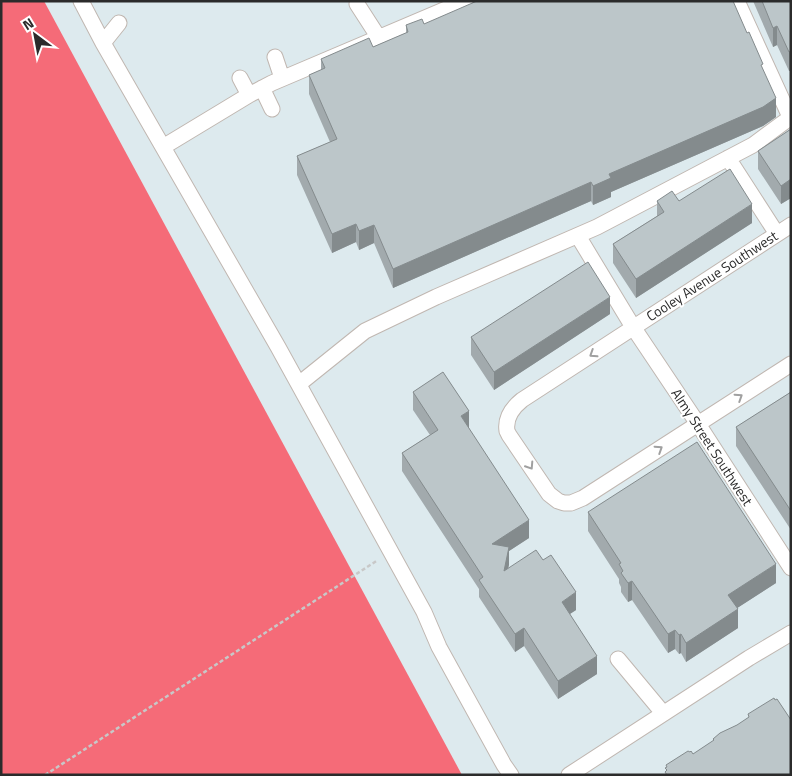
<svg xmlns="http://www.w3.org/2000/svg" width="792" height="776" viewBox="0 0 792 776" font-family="'Titillium Web',sans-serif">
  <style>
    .water { fill: #f56b78 }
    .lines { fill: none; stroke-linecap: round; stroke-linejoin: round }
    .minor-casing { stroke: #c0b7b1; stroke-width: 17 }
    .path { stroke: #c8c8c8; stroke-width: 2.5; stroke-dasharray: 4 2.5; stroke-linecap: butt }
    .minor { stroke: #fff; stroke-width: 15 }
    .wall { fill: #a2aaad }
    .shaded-wall { fill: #848b8d }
    .building { fill: #bcc6c9; stroke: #848b8d }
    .oneway { stroke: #a0a0a0 }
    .labels { text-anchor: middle; stroke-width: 4; stroke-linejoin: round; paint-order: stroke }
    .street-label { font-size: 14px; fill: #2b2b2b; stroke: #fff }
  </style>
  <rect width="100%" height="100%" fill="#ddeaee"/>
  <path class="water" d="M1 1H44L462 775H1Z"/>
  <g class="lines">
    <defs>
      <path id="minor" d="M81 1 103 43 278 347 424 612 439 647 504 765 511 775
        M737 1 790 117
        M357 4 379 38
        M103 43 119 23
        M275 57 282 78
        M240 78 249 95
        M262 88 272 109
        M163 147 249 95 272 83 465 1
        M728 158 777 234
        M791 225 522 400C512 408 505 418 507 431L509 435 549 494 558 501 564 503H571L583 498 791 364
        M578 236 633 327 698 424 791 568
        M299 384 365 331 436 297 597 227 753 145 791 117
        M618 659 663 713
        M569 775 749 658 791 633"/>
    </defs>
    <use href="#minor" class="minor-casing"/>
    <path class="path" d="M45 775 378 560"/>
    <use href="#minor" class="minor"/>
  </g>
  <path class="wall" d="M753 1H791V70L789 71 777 45 773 47Z
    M424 24 763 70 776 117 763 126 611 192V197L593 205 591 201 393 288 374 243 359 250 356 242 332 253 297 175V156L330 142 309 94V75L321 70V59L373 47 406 33V25Z
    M791 129V198L781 204 758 169V151Z
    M657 201H679L752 223 636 298 613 263V244L657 216Z
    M610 314 494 390 471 355V337Z
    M413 392 469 428 529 538 509 551 508 568 576 610 570 614 597 674 558 699 524 646 515 652 479 597V589L402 471V453L430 435 413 410Z
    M791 392V530L736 446V427Z
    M588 512 776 583 737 608 738 628 686 662 681 653 679 654 675 649 668 653 632 600 628 602 621 592V587L619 583V579L588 531Z"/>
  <path class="shaded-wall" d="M777 26V45L773 47V28Z
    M791 51V70L789 71V52Z
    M776 98V117L763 126 611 192V197L593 205V186L609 174Z
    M791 179V198L781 204V186Z
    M591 182V201L393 288V269Z
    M752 204V223L636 298V279Z
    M356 224V242L332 253V234Z
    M374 225V243L359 250V231Z
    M610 297V314L494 390V372Z
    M469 411V429L461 416Z
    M529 520V538L509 551V565L504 589 492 544Z
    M776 564V583L728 614V595Z
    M632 581V600L628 602V583Z
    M576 592V610L562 619V602Z
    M738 609V628L686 662V643Z
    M524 628V646L515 652V634Z
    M675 630V649L668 653V634Z
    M681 634V653L679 654V635Z
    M597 656V674L558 699V681Z"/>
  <path class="building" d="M477 1H733L747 33 749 32 763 64 761 65 776 98 763 107 609 174 611 178 593 186 591 182 393 269 374 225 359 231 356 224 332 234 297 156 337 139 309 75 325 68 321 59 369 38 373 47 408 32 406 25 422 19 424 24Z
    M762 1H791V51L789 52 777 26 773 28Z
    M791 129V179L781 186 758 151Z
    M730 169 752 204 636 279 613 244 664 212 657 201 672 191 679 201Z
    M588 262 610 297 494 372 471 337Z
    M443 372 469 411 461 416 529 520 492 544 509 547 504 571 536 550 543 560 551 555 576 592 562 602 597 656 558 681 524 628 515 634 479 580 483 577 402 453 438 430 413 392Z
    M791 392V511L736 427Z
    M697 442 776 564 728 595 738 609 686 643 681 634 679 635 675 630 668 634 632 581 628 583 621 573 623 571 619 564 621 563 588 512Z
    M774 698 775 700 777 699 791 720V775H667L665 772 667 770 665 768 667 767 666 765 688 751 690 752 691 751 693 754 714 740 713 739 720 733 737 725 749 717 748 714Z"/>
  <defs><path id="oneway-chevron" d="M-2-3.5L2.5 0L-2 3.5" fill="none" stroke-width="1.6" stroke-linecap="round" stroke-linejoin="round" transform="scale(1.25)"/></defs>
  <g class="oneway">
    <use href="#oneway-chevron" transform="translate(593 354) rotate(147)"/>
    <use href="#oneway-chevron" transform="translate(739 397) rotate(-33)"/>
    <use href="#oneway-chevron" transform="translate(659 449) rotate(-33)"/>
    <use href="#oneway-chevron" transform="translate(530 466) rotate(57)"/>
  </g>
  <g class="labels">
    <g class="street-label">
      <text transform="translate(712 276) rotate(-33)" y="5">Cooley Avenue Southwest</text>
      <text transform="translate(712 447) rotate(57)" y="5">Almy Street Southwest</text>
    </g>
  </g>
  <rect width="792" height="776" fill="none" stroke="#2b2b2b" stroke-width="5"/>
  <g transform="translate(35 35) rotate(328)" stroke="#ffffff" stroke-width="4" paint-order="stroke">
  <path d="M0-4L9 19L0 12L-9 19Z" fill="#2b2b2b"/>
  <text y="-8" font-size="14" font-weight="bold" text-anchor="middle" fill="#2b2b2b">N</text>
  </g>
</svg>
